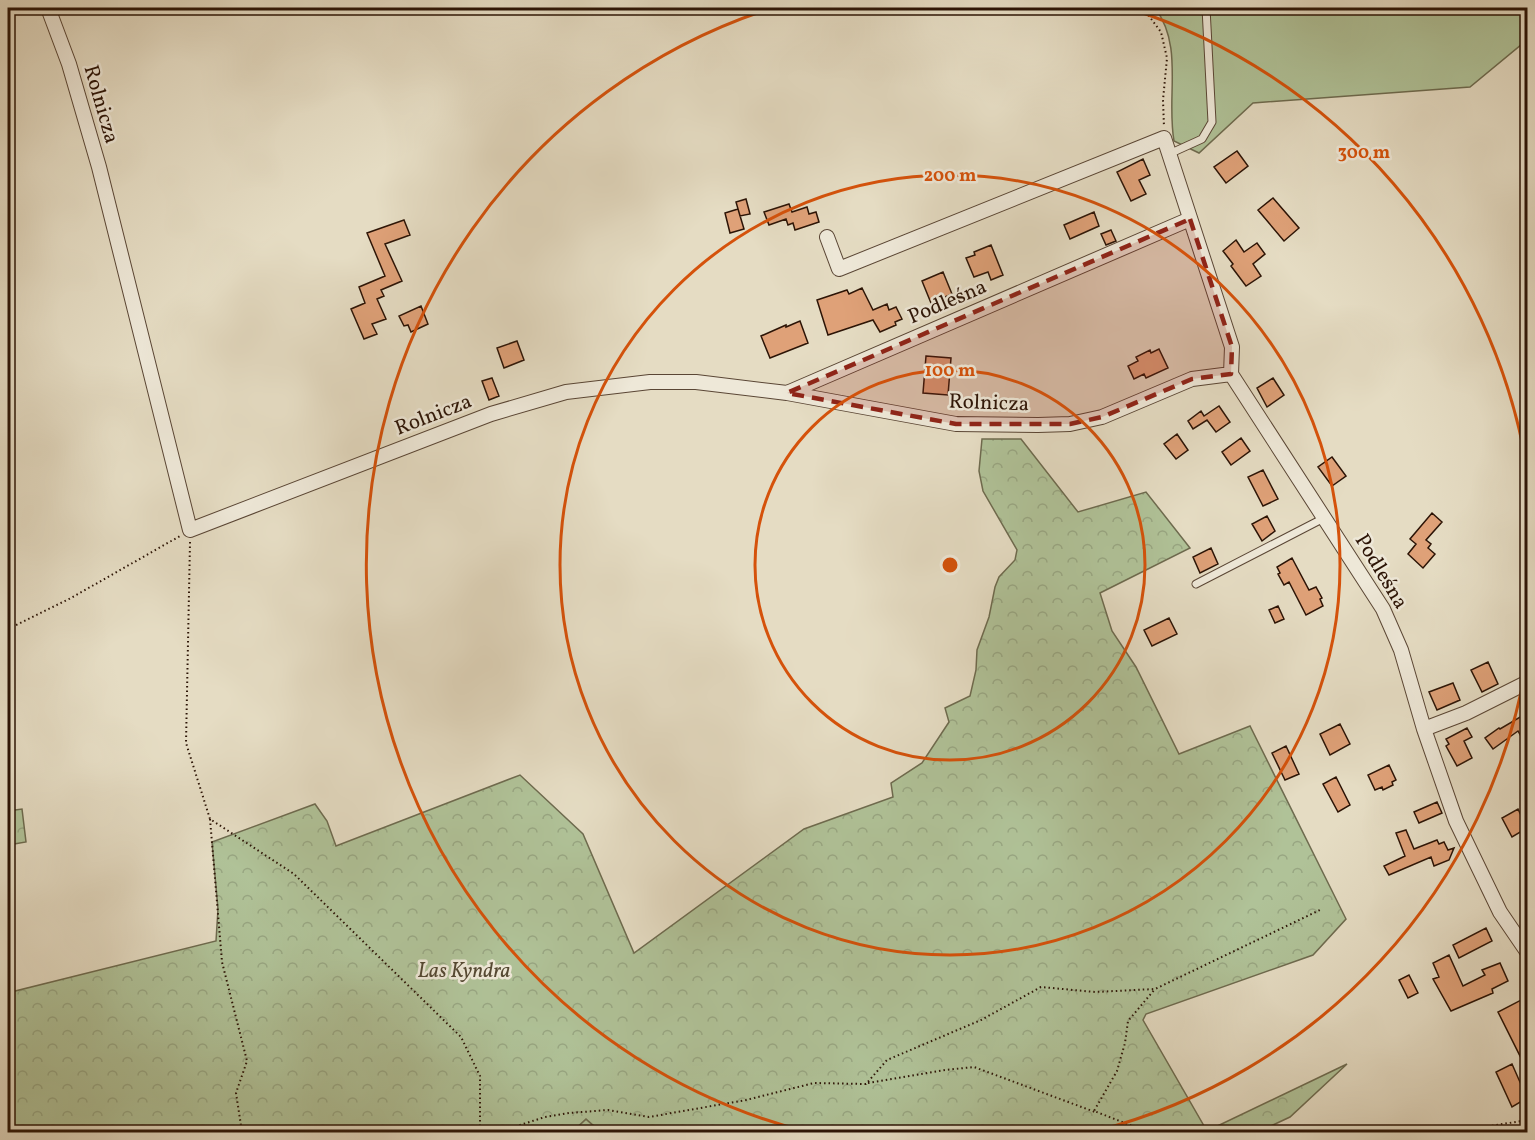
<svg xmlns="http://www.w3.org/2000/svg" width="1535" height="1140" viewBox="0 0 1535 1140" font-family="Vollkorn,serif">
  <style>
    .grass { fill: #b0c298; stroke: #6e6b4f; stroke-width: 1.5 }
    .forest { fill: url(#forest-crowns); stroke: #6e6b4f; stroke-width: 1.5 }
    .building { fill: #dfa178; stroke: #2c1406; stroke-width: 1.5 }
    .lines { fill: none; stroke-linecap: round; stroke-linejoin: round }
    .service-casing { stroke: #5a4635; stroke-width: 9 }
    .minor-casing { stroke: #5a4635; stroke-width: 16 }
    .path { stroke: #2c1406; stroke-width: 2; stroke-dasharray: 1.5 3; stroke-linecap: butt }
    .service { stroke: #eee8d8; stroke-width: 7 }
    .minor { stroke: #eee8d8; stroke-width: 14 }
    .marked { fill: #8f2418; fill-opacity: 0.2; stroke: #8f2418; stroke-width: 4.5; stroke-dasharray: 12 8; stroke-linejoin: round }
    .ring { fill: none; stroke: #d5520b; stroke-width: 3 }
    .labels { text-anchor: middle; stroke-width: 5; stroke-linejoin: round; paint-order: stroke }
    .street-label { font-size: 21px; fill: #2c1406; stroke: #eee8d8 }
    .park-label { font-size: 21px; font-style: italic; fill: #544832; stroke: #eee8d8 }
    .centre { fill: #d5520b; stroke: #eee8d8; stroke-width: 3 }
    .ring-label { font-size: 18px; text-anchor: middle; font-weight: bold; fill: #d5520b; stroke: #eee8d8; stroke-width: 5; stroke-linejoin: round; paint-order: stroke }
  </style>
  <defs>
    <pattern id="forest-crowns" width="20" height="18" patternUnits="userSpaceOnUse" patternTransform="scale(1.5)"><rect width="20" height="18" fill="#b0c298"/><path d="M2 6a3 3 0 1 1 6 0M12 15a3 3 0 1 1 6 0" fill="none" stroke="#98a682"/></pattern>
  </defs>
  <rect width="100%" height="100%" fill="#e5dcc3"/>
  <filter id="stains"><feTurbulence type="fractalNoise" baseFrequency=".00333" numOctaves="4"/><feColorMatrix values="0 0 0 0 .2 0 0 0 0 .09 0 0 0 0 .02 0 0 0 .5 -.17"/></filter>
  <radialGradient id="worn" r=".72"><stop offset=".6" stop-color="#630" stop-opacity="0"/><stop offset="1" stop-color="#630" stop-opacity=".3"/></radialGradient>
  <path class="grass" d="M1155 8H1527V40L1470 87 1253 103 1199 153 1174 141C1166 97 1184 46 1155 8Z
    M586 1119 600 1132H572Z"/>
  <path class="forest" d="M982 439H1021L1078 512 1146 492 1190 548 1100 593 1112 631 1136 667 1179 754 1250 726 1346 919 1313 955 1146 1014 1143 1020 1207 1131 1347 1064 1290 1117 1260 1131 1207 1132H601L586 1119 572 1132H8V983L11 992 216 941 218 909 212 842 315 804 327 821 336 846 520 775 583 834 634 953 804 829 893 797 891 783 922 763 949 722 945 708 970 696 976 670 977 650 989 617 995 587 999 577 1015 560 1017 550 983 491 979 471Z
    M22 809 26 842 8 845V811Z"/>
  <path class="building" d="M1237 151 1248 166 1226 183 1214 167Z
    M1143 159 1150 175 1139 180 1146 194 1131 201 1117 172Z
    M1273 198 1299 228 1284 241 1258 210Z
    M746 199 750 214 740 216 736 202Z
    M789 204 792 212 807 207 809 214 816 212 819 222 795 230 793 223 788 225 786 219 769 225 764 212Z
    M738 209 744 229 730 233 725 213Z
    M1094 212 1099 226 1070 239 1064 225Z
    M404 220 410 235 385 244 402 281 381 290 384 296 377 299 386 319 372 324 377 334 364 339 351 309 365 303 359 287 385 276 367 233Z
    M1111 230 1116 241 1106 245 1101 234Z
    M1236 240 1244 252 1257 243 1265 254 1253 264 1261 276 1246 286 1231 266 1233 264 1223 251Z
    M991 245 1003 275 991 280 988 272 974 277 966 258 975 255 974 252Z
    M943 272 952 294 931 303 922 281Z
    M862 288 873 310 887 304 889 310 896 307 902 319 895 322 896 325 880 332 873 320 828 335 817 300 847 290 849 294Z
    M421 306 428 324 411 332 408 325 404 326 399 316Z
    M800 321 808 343 770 358 761 336 786 325V327Z
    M517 341 524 360 504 368 497 348Z
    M1159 349 1168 368 1146 378 1144 374 1134 379 1128 366 1138 361 1136 357 1150 350 1151 353Z
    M926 356 951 358 948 395 923 393Z
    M492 378 499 396 489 400 482 381Z
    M1273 378 1284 395 1267 407 1257 388Z
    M1219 406 1230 422 1216 432 1207 420 1193 429 1188 421 1201 411 1204 416Z
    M1177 434 1188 450 1176 459 1164 444Z
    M1241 438 1250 451 1231 465 1222 452Z
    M1332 457 1346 476 1332 486 1318 467Z
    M1263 470 1278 499 1263 506 1248 477Z
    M1432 513 1442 522 1426 540 1431 544 1428 548 1435 554 1423 568 1408 554 1416 544 1410 539Z
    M1267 516 1275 531 1262 541 1252 524Z
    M1211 548 1218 564 1200 573 1193 557Z
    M1292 558 1309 590 1316 587 1322 598 1320 599 1323 606 1306 615 1289 582 1284 585 1278 574 1280 573 1277 567Z
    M1278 606 1284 619 1275 623 1269 610Z
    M1169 618 1177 634 1152 646 1144 630Z
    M1488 662 1498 684 1482 692 1471 670Z
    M1453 683 1460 700 1437 710 1429 692Z
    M1527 713V747L1518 731 1493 749 1485 738 1499 728 1500 729Z
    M1340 724 1350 744 1330 755 1320 734Z
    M1467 728 1472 737 1464 741 1472 758 1457 766 1446 746 1449 744 1446 739Z
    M1286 746 1299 774 1285 780 1272 753Z
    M1389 765 1396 780 1392 782 1393 785 1383 790 1382 787 1375 790 1368 775Z
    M1336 777 1350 805 1338 812 1323 784Z
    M1437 802 1442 813 1419 823 1414 812Z
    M1518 809 1527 828 1512 837 1502 818Z
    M1406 830 1414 849 1437 840 1439 844 1444 842 1448 850 1454 848 1449 860 1434 866 1431 857 1389 875 1384 866 1405 856 1396 833Z
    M1486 928 1492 941 1459 958 1453 945Z
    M1449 955 1463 986 1485 975 1482 970 1500 963 1508 981 1492 989 1493 993 1451 1011 1433 979 1439 977 1433 963Z
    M1409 975 1418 993 1408 998 1399 980Z
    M1527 997V1070L1498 1012Z
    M1512 1064 1527 1098 1512 1107 1496 1072Z"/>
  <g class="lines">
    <defs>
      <path id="service" d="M1169 154 1202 139 1212 122 1206 8
        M1196 584 1324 518"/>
      <path id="minor" d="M48 8 69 64 99 167 190 530 491 414 566 392 650 382H696L787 393 956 424 1038 425 1070 424 1102 417 1192 379 1231 374
        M827 237 839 269 1164 138 1232 347 1231 374 1383 609 1401 650 1424 729 1456 821 1500 912 1528 953
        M787 393 1190 219
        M1424 729 1466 713 1528 682"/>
    </defs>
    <use href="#service" class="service-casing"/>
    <use href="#minor" class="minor-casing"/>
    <path class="path" d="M1143 8 1161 32 1167 58 1163 100 1164 127
      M190 542 186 743 210 819 294 874 461 1037 480 1076V1132
      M8 629 71 598 180 536
      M210 819 222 962 247 1061 236 1093 242 1132
      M868 1083 945 1070 974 1067 1095 1112
      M498 1132 545 1117 569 1113 608 1110 649 1117 746 1100 814 1083 866 1084 887 1060 981 1020 1041 987 1095 992 1155 989 1322 909
      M1148 1132 1094 1111 1117 1071 1125 1043 1128 1021 1155 989
      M1452 1132 1528 1120"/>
    <use href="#service" class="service"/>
    <use href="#minor" class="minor"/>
  </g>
  <path class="marked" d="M1190 219 1232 347 1231 374 1192 379 1102 417 1070 424H956L787 393Z"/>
  <g class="ring">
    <circle cx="950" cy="565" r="195"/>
    <circle cx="950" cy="565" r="390"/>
    <path d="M1527 662A585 585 0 0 1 1096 1131M804 1131A585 585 0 0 1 769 9M1131 9A585 585 0 0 1 1527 468"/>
  </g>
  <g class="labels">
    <g class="street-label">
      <text transform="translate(102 104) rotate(74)" y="7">Rolnicza</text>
      <text transform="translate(947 301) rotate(-23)" y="7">Podleśna</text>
      <text transform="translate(989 402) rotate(2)" y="7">Rolnicza</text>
      <text transform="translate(433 414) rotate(-21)" y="7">Rolnicza</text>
      <text transform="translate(1382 571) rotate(59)" y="7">Podleśna</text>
    </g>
    <g class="park-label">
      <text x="464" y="977">Las Kyndra</text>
    </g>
  </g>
  <circle cx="950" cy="565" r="9" class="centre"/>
  <g class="ring-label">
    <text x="1364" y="158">300 m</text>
    <text x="950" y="181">200 m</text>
    <text x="950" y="376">100 m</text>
  </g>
  <rect width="1535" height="1140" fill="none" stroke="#e5dcc3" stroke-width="30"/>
  <rect x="9" y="9" width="1517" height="1122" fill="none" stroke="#2c1406" stroke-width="3"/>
  <rect x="15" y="15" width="1505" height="1110" fill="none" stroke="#2c1406" stroke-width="1.5"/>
  <rect width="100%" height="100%" filter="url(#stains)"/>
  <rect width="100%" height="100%" fill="url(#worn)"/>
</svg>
